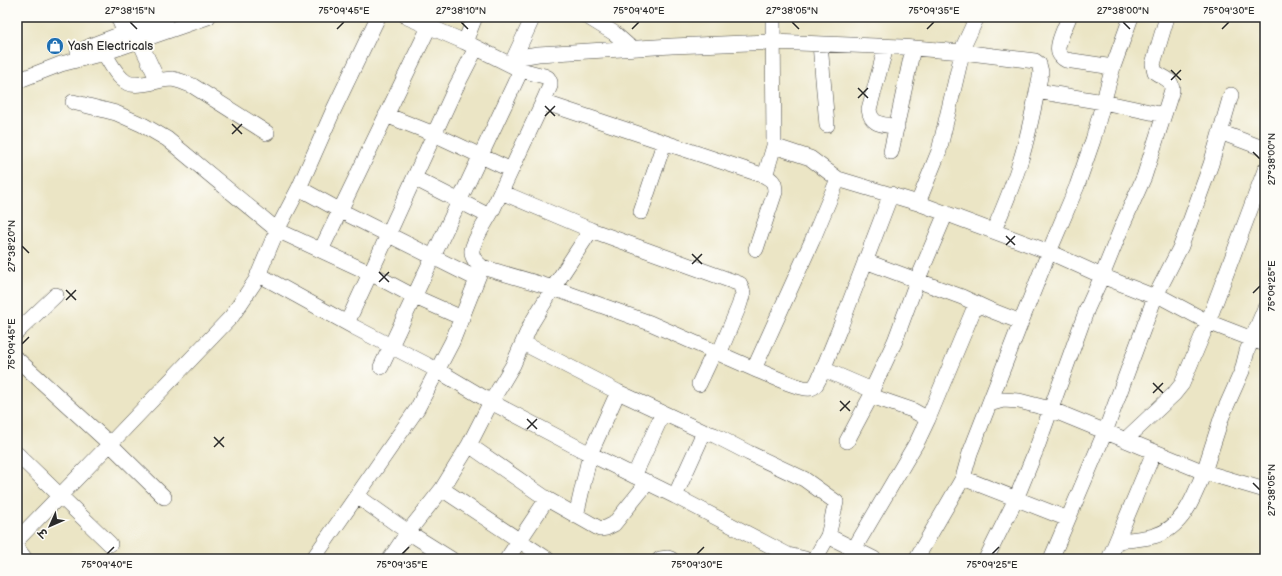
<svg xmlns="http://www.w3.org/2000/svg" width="1282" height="576" viewBox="0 0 1282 576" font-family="'Balsamiq Sans','Playpen Sans Deva',sans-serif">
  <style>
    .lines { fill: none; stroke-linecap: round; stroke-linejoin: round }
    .minor-casing { stroke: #484742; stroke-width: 16 }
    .minor { stroke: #fff; stroke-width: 15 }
    .ticks { fill: none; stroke: #2b2b2b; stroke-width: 1.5 }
    .labels { text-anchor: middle; stroke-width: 4; stroke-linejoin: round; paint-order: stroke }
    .poi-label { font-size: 12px; fill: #2b2b2b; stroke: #fdfcf7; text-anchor: start }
    .neatline { fill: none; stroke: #2b2b2b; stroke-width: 1.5 }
    .ticks-label { font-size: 10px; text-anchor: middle; fill: #2b2b2b }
  </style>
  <rect width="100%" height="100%" fill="#fdfcf7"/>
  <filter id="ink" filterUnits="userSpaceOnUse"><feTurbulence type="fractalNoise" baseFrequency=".025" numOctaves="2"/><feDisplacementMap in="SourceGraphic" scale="8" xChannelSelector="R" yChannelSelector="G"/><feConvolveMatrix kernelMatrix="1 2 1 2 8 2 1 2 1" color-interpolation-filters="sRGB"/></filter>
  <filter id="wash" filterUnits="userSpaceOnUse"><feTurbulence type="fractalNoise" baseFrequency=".012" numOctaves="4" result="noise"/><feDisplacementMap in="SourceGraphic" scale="16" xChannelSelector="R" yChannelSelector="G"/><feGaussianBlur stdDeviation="0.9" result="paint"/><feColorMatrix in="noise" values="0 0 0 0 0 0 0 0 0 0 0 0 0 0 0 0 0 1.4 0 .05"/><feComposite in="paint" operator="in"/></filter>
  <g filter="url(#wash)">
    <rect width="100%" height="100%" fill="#ebe5c5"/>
  </g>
  <g filter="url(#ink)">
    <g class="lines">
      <defs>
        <path id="minor" d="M118 17 125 33
          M407 17 465 42 475 17
          M588 17 614 33 631 48
          M773 17 774 146 810 158 838 179 918 203
          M977 17 964 45 939 151 918 203 1049 252 1102 276 1155 297 1163 298 1208 322 1252 339 1247 351 1242 371 1222 416 1204 472 1265 490
          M1069 17C1066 26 1053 49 1061 56 1062 58 1064 59 1066 60L1113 67
          M139 40 158 81
          M465 42 521 70 544 76 548 78 550 82V86L543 102C526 138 509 175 492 211 486 222 474 239 472 250 471 258 477 263 482 267L553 288 650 323 754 369 812 241 838 179
          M820 44 827 125
          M886 47 869 109C871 126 883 124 897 127
          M78 52 95 44 166 17
          M104 53C110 62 116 76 126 82 136 89 159 79 172 79 179 80 186 83 193 86L267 133
          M514 58 538 54 672 46 772 42 902 47 962 52 1035 61 1039 64 1041 72C1035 101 1030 130 1021 159 1014 183 1004 207 994 230
          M510 64 514 58 533 17
          M17 81 61 64 104 53 208 17
          M1037 91 1103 102 1164 115
          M73 102 116 113 143 125 167 139 277 230 370 273 415 297 462 318
          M543 102 765 176
          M386 115 434 134 511 170
          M1220 132 1265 149
          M891 152 913 48
          M414 178 489 216
          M299 188 341 211 477 279
          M501 192 591 230 740 284 743 293 739 306 719 354
          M641 212 664 143
          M756 249 775 192C775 183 773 180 765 176L774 146
          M321 250 429 27
          M865 261 962 297 990 310 1021 322 1049 252 1077 186 1093 140 1113 67 1131 17
          M258 274 354 327 437 370 491 402 590 454 675 496
          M1265 308 1252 339 1265 344
          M347 323 388 235 454 91 476 48
          M17 332 56 295
          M523 343 618 392 704 432
          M17 359 110 444 17 540
          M381 367 521 70
          M754 369C765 373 802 391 811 388 815 387 817 383 819 379L841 325 891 194
          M823 369 872 390
          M699 384 714 352
          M989 404 1003 400 1019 401 1050 409 1204 472C1194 497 1183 528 1154 536 1142 539 1129 540 1117 541
          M928 419 976 304
          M1125 440 1174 394 1182 384 1208 322 1265 170
          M847 441 871 396
          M469 445 547 499
          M17 454 110 544
          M634 476 663 413
          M963 478 1068 519
          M442 489 547 559
          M357 496 408 532 451 559
          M164 497 110 444 232 316 256 280 277 230 299 188 334 109 378 17
          M576 516 590 454 618 392
          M17 548 25 559
          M854 549 918 440 928 419 912 410 871 396 872 390 895 341 917 281 946 213
          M313 559 417 409 452 342 482 267
          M390 559 408 532 442 489 469 445 491 402 513 365 531 324 553 288 591 230
          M507 559 547 499 600 529 606 528 614 524 648 482
          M660 559 668 558 671 559
          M805 559 788 555 675 496 704 432 714 435 749 453 804 479 836 502 828 536 874 559
          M815 559 828 536
          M916 559 963 478 970 453 1021 322
          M986 559 1016 499 1036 450 1087 309 1102 276 1123 224 1144 177 1172 90C1172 78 1163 78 1155 72L1153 64 1167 17
          M1051 559 1105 432 1155 297 1181 246 1211 164 1231 95
          M1109 559 1154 452"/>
      </defs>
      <use href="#minor" class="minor-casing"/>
      <use href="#minor" class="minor"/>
    </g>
  </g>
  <path class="ticks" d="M130 22 137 29M461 22 468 29M792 22 799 29M1123 22 1130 29M337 29 344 22M632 29 639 22M927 29 934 22M1222 29 1229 22M1171 70 1181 80M1171 80 1181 70M858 88 868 98M858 98 868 88M545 106 555 116M545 116 555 106M232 124 242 134M232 134 242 124M1253 152 1260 159M1006 236 1015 245M1006 245 1015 236M22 246 29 253M692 254 702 264M692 264 702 254M379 272 389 282M379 282 389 272M66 290 76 300M1253 293 1260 286M66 300 76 290M22 344 29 337M1153 383 1163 393M1153 393 1163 383M840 401 850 411M840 411 850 401M527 419 537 429M527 429 537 419M214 437 224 447M214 447 224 437M1253 483 1260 490M107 554 114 547M402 554 409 547M697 554 704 547M992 554 999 547"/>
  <defs>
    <symbol id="shop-disc" viewBox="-11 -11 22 22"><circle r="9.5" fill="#1f6fb2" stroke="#fdfcf7"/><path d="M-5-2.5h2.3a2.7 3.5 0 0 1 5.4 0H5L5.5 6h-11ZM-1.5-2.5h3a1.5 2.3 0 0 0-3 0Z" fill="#fff"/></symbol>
  </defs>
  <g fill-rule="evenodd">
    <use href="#shop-disc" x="45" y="36" width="20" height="20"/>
  </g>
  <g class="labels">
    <g class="poi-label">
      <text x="68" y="50">Yash Electricals</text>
    </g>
  </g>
  <rect width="1282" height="576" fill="none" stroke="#fdfcf7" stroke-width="44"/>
  <g transform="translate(50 526) rotate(225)" stroke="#fdfcf7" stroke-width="3" paint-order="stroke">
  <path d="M0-3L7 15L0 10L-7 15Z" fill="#2b2b2b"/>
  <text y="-6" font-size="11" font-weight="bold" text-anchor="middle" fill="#2b2b2b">उ</text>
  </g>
  <rect x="22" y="22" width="1238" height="532" class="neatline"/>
  <g class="ticks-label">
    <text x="130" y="14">27°38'15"N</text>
    <text x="344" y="14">75°09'45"E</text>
    <text x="461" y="14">27°38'10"N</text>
    <text x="639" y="14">75°09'40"E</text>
    <text x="792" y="14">27°38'05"N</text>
    <text x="934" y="14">75°09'35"E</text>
    <text x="1123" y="14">27°38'00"N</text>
    <text x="1229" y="14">75°09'30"E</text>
    <text transform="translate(1271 159) rotate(-90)" y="4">27°38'00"N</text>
    <text transform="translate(11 246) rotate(-90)" y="4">27°38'20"N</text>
    <text transform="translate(1271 286) rotate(-90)" y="4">75°09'25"E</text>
    <text transform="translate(11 344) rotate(-90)" y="4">75°09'45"E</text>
    <text transform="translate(1271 490) rotate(-90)" y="4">27°38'05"N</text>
    <text x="107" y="568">75°09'40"E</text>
    <text x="402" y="568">75°09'35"E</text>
    <text x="697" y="568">75°09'30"E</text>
    <text x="992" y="568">75°09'25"E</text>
  </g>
</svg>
